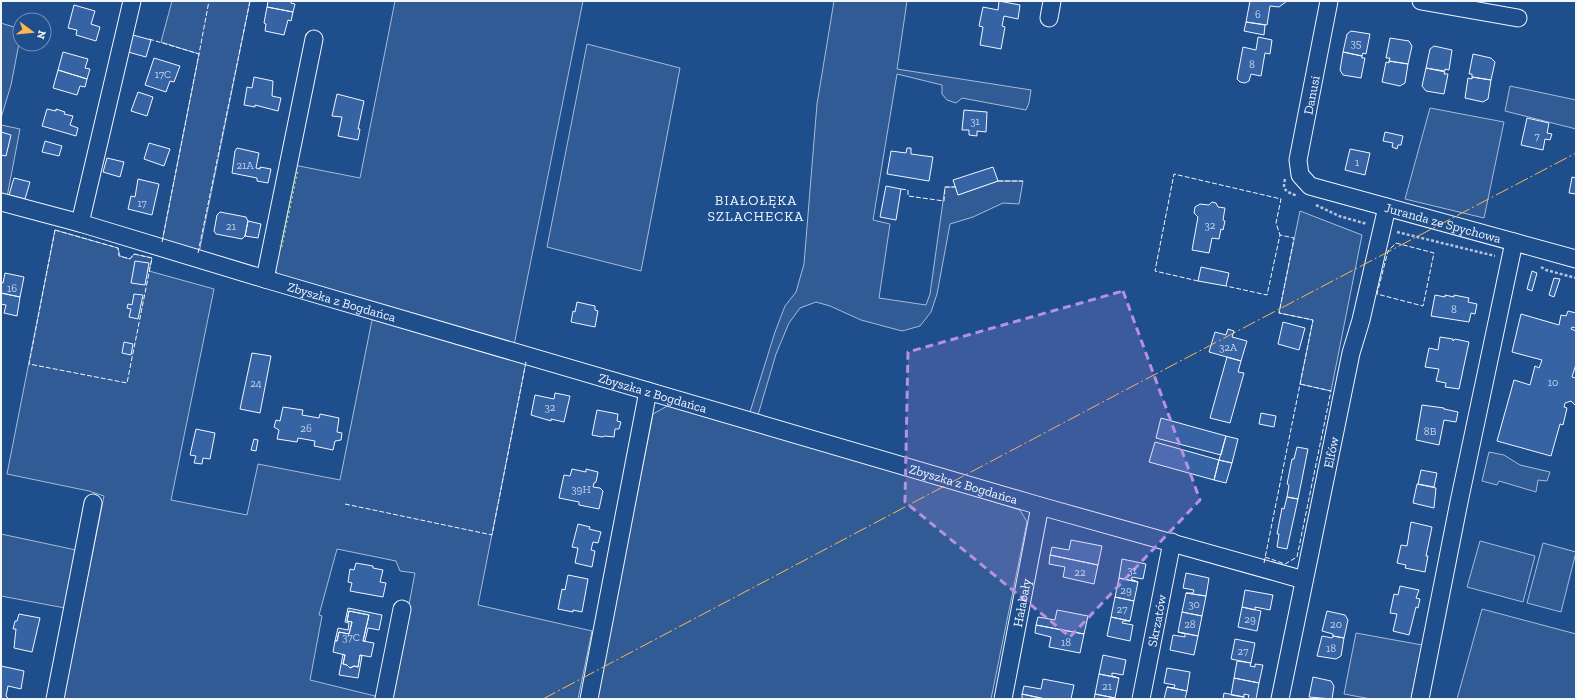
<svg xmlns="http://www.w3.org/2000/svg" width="1577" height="700" viewBox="0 0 1577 700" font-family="'Zilla Slab',serif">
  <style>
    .built { fill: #305b95; stroke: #a8bbd7 }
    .building { fill: #3563a3; stroke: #f2f6ff }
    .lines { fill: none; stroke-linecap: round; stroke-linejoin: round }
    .minor-casing { stroke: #f2f6ff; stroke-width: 19 }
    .path { stroke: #b3c4dc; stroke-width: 2.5; stroke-dasharray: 3 2; stroke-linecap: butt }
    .minor { stroke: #1f4e8c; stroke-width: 17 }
    .hedge { stroke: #97c8a6; stroke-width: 3; stroke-dasharray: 2 3; stroke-linecap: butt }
    .fence { stroke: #f2f6ff; stroke-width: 1; stroke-dasharray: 5 2; stroke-linecap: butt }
    .power { stroke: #ffb74d; stroke-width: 1; stroke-dasharray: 14 3 2 3; stroke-linecap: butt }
    .marked { fill: #b691df; fill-opacity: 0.2; stroke: #b691df; stroke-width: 3; stroke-dasharray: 8 5; stroke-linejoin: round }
    .labels { text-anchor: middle; stroke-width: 3; stroke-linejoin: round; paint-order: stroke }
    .number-label { font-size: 11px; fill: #c3d1e8 }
    .street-label { font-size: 13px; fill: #f2f6ff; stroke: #1f4e8c }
    .neighbourhood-label { font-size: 14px; letter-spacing: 1px; fill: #f2f6ff; stroke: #1f4e8c }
  </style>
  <rect width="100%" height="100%" fill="#1f4e8c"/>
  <path class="built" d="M172 1H250L199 253 162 242 199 54 161 42Z
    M395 1H583L514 345 279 277 274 268 294 165 360 178Z
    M834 1H907L897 69 1031 90 1029 103 1026 110 962 98 956 103 947 100 942 94V85L897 74 873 220 890 224 879 298 926 305 930 294 945 187H956L958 195 998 181H1023L1019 204 1003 203 973 217 950 224 937 294 931 312 920 326 902 331 861 320 830 306 816 302 800 308 789 323 776 354 758 415 750 412 775 332 785 306 796 292 804 264 817 104Z
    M1 23 20 29V38L11 85 1 118Z
    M587 44 680 68 641 271 547 247Z
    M1510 86 1576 100V129L1505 111Z
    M1430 108 1504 122 1484 218 1405 199Z
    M1 125 20 129 7 197 1 195Z
    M1300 211 1362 235 1331 391 1300 384 1313 320 1279 313Z
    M55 230 118 248 120 256 130 259 134 254 152 258 149 271 214 289 171 500 247 515 258 464 340 480 373 315 526 362 478 605 592 631 578 699H391L415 573 400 571 396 561 337 549 319 615 322 616 310 680 375 696V699H63L104 496 89 491 7 474Z
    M669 405 822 451 895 471 1020 510 1027 522 991 699H596L653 414Z
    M1489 452 1504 455 1520 465 1550 472 1547 481 1538 480 1536 492 1499 481 1497 485 1482 481Z
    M1 534 76 550 65 608 1 596Z
    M1480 541 1535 556 1523 602 1467 587Z
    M1543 543 1576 552 1561 612 1527 603Z
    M1482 609 1576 634V699H1457Z
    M1356 633 1422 645 1411 699H1371L1344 694Z"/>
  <path class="building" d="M268 1H291V3L295 4 293 12 267 7Z
    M999 1 1020 5 1018 19 1004 16 1002 26 1005 27 1001 49 980 45 983 27 979 26 983 7 998 10Z
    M1250 1H1287L1279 7 1270 6 1267 25 1246 22Z
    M74 5 95 11 91 24 100 27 96 41 76 35 77 30 68 28Z
    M267 7 293 12 291 21 288 20 284 35 265 31 266 24 264 23Z
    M1246 22 1265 25 1264 35 1244 31Z
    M1351 31 1370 34 1366 54 1363 53 1362 56 1343 52 1347 34Z
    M133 35 151 40 146 57 128 52Z
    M1258 37 1272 40 1270 54 1265 53 1261 76 1251 74 1249 81 1245 83 1240 82 1237 79 1243 47 1256 50Z
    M1390 38 1409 41 1412 46 1408 64 1389 61 1390 58H1386Z
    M1434 46 1452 50 1449 70 1445 69V71L1426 68 1430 49Z
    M63 52 88 59 85 68 90 69 87 79 58 70Z
    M1343 52 1362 56V58H1365L1361 78 1343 75 1340 70Z
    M1473 54 1491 58 1495 62 1491 80 1472 77V74H1469Z
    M154 58 180 66 174 82 170 81 166 92 145 85Z
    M1389 61 1408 64 1405 83 1400 86 1382 82 1386 62 1389 63Z
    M1426 68 1445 72 1444 74H1448L1444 94 1426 91 1422 86Z
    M58 70 87 79 85 87 80 86 77 95 53 88Z
    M254 77 273 81 272 96 281 98 278 111 255 105V107L244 105 247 87 252 88Z
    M1472 77 1491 80 1488 99 1483 102 1465 98 1468 78 1472 79Z
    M138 92 153 97 147 116 131 111Z
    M337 94 364 101 358 129H360L358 140 338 136 342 117 332 116Z
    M47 109 56 111V109L65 112 64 114 73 116 70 125 78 128 76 136 42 126Z
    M964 110 987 112 986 132 977 131V136L969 135V130H962Z
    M1527 118 1549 123 1547 133 1552 134 1550 140 1545 139 1543 150 1521 145Z
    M1 132 11 135 6 156 1 155Z
    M1385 132 1403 136 1401 145H1398L1397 149 1392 147 1393 143 1383 141Z
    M45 141 62 146 59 156 42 152Z
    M149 143 170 149 164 166 144 159Z
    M237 148 259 153 256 168 260 169V167L271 169 268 183 257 181V178L232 173 235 151Z
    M907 148H911V154L933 157 929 181 887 174 891 151 906 153Z
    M1350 149 1370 153 1365 175 1345 170Z
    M107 158 124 162 120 177 103 172Z
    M993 167 998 181 958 195 953 180Z
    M1572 177 1576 178V194L1569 193Z
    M14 178 30 182 25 199 9 195Z
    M138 179 159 184 152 215 128 209 131 196 135 197Z
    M886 186 901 189 896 220 880 217Z
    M1212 202 1216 203 1218 207 1225 208 1223 220 1225 221 1223 230 1221 229 1219 239 1212 238 1209 253 1192 250 1198 217 1194 213 1195 207 1200 204 1209 205Z
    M220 212 246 217 248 221 245 236 242 239 216 234 214 231 217 215Z
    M248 221 261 224 258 238 245 236Z
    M135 261 149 263 145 285 131 283Z
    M1201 267 1229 273 1226 286 1198 281Z
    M1532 271 1537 273 1532 291 1527 289Z
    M5 273 24 277 20 297 1 293V282L3 283Z
    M1554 278 1560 279 1554 297 1549 295Z
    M1 293 20 297 17 316 4 313 6 305 1 304Z
    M134 294 143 295 138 319 129 317 131 309 127 308 128 304 132 305Z
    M1435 295 1445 297V295L1454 297V295L1469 298 1468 302 1477 304 1475 314 1471 313 1469 322 1431 316Z
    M577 302 595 306V310L598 311 595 327 571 322 573 311 575 312Z
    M1568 311 1576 313V328L1572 327 1571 329 1576 331V364L1572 377 1576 378V406L1571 401 1565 403 1564 407 1567 408 1563 425 1560 424 1551 456 1497 441 1514 380 1530 385 1535 366 1539 368 1542 360 1512 352 1521 314 1559 325 1561 315 1566 316Z
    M1283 322 1305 328 1299 350 1278 344Z
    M1228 329 1234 331 1232 337 1247 341 1241 361 1209 352 1215 332 1226 335Z
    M1440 337 1453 339V341L1455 339 1469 342 1459 389 1445 387 1446 383 1436 381 1439 369 1425 367 1429 348 1438 350Z
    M124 342 133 344 131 355 122 353Z
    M252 353 271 356 260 413 240 409Z
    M1227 357 1241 361 1238 372 1244 373 1230 423 1210 418Z
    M555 393 570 396 564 422 551 419V421L531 415 535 395 554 399Z
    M1422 405 1444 408V409L1458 412 1456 422 1444 420 1439 445 1416 440Z
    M283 407 303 410 302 415 319 418 320 414 339 418 337 432 342 433 341 440 335 441 333 450 314 446 315 441 298 438 297 442 277 439 279 430 274 427 276 420 280 421Z
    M597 410 618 414 617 421 621 422 619 429H615L614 437 605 436 602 437 592 435Z
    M1261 413 1276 416 1274 427 1259 424Z
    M1161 418 1226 436 1221 455 1156 438Z
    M196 429 215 433 210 459 203 458 202 464 194 463 196 456 190 455Z
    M1226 436 1238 439 1232 463 1219 460Z
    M254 439 258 440 256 451 251 450Z
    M1155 442 1219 460 1214 480 1149 462Z
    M1297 447 1308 449 1298 499 1287 497 1289 485 1287 484 1292 459H1294Z
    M1219 460 1232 463 1226 483 1214 480Z
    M572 469 586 472V469L598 472 596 482 594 483 593 487 600 488 603 491 599 509 579 505V502L559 498 564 475 570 476Z
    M1421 470 1437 473 1434 487 1418 484Z
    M1417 484 1436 488 1434 508 1413 503Z
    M1287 497 1298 499 1287 549 1277 547 1279 534H1277L1282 508 1284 509Z
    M1411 522 1432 527 1426 556H1428L1425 572 1405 568 1406 565 1397 563 1401 545 1407 546Z
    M578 524 590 527 589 529 601 532 598 543 593 542 591 550 595 551 592 567 575 563 578 548 572 547Z
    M1071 540 1102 546 1098 565 1050 555 1052 547 1069 550Z
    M1050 555 1098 565 1094 584 1063 577 1065 567 1049 564Z
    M1122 559 1146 564 1143 579 1132 577 1131 579 1138 582 1119 578Z
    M356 563 373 566V568L383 570 380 582 386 583 383 597 350 591 352 583 348 582 350 569 354 570Z
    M1186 573 1209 578 1206 596 1186 593H1193L1194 590 1183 588Z
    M568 575 588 579 582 612 573 610V612L558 609 562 589 565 590Z
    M1119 578 1138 582 1134 601 1115 597Z
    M1400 586 1419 590 1416 598 1420 599 1418 608 1416 607 1409 635 1393 631 1397 614 1390 613 1394 594 1398 595Z
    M1245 590 1273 595 1270 610 1255 607V610L1242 607Z
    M1186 593 1206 596 1202 616 1182 612Z
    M1115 597 1134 601 1130 621 1111 617Z
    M1242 607 1261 611 1257 631 1238 627Z
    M348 608 382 615 379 630 368 628 365 641H363L369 615 349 611 347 621 352 622 349 634 339 632 337 641H335L338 628 348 630 349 623 345 622Z
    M1057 610 1088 616 1084 634 1036 625 1038 617 1055 620Z
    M349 611 369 615 363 641 374 643 371 657 360 655 358 667 354 666 350 668 347 665 343 664 345 655 333 652 335 641H337L339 632 349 634 352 622 347 621Z
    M1327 611 1345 615 1348 620 1344 638 1333 636V634L1322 631Z
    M1182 612 1202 616 1198 636 1178 632Z
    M19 614 40 618 32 652 14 648 16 629H13L15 621H17Z
    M1111 617 1130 621H1123L1122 623 1133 625 1130 641 1107 636Z
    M1036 625 1084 634 1080 653 1049 647 1051 637 1035 633Z
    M1178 632 1198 636 1194 655 1170 650 1173 635 1185 637V634Z
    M1322 636 1332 638 1333 636 1344 638 1341 656 1336 659 1317 656Z
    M1235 639 1255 643 1251 663 1231 659Z
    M343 654 345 655 343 664 347 665 350 668 354 666 358 667 360 655 362 656 358 678 339 675Z
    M1103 655 1126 660 1123 675 1112 673V676L1119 678 1099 674Z
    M1237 661 1251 663 1250 666 1255 667V664L1263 665 1259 683 1234 678Z
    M1 666 24 671 21 689 8 686 6 696 9 699H1Z
    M1167 668 1190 672 1187 691 1167 687 1174 688 1175 685 1164 683Z
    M1099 674 1119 678 1115 698 1095 694Z
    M1313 677 1331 681 1334 686 1332 699 1309 697Z
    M1234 678 1259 683 1256 699H1248L1249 695 1244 694V697L1231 695Z
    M1043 679 1074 685 1071 699H1045L1022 694 1024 686 1041 689Z
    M1167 687 1187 691 1185 699H1164Z
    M1224 693 1244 697 1243 699H1223Z
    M1022 694 1045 699H1022Z
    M1095 694 1115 698V699H1094Z"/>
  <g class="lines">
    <defs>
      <g id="minor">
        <path id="s1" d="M1329 1 1298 160 1300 175 1310 186 1576 259"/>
        <path d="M1421 1 1518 18"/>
        <path d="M1049 18 1052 1"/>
        <path id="s2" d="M1 202 80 223 265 279 1040 506 1304 580"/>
        <path d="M80 223 132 1"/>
        <path d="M265 279 314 39"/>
        <path d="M55 699 93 503"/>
        <path d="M384 699 402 609"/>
        <path d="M589 699 648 391"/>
        <path id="s3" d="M1003 699 1040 506"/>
        <path id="s4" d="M1141 699 1172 542"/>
        <path id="s5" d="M1280 699 1351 353 1361 320 1387 207"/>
        <path d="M1420 699 1459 502 1514 242"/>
      </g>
    </defs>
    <use href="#minor" class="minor-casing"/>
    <path class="path" d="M1285 179C1282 191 1286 191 1297 196
      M1316 205 1339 216 1367 224
      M1397 232 1495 256
      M1541 267 1546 270 1576 278"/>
    <use href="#minor" class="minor"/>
    <path class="hedge" d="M281 247 297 171"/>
    <path class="fence" d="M149 39 199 54 209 1
      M998 181H1023
      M901 189 908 190V196L944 201 945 187H956
      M55 230 118 248 119 256 130 259 134 254 152 258 127 383 29 364Z
      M162 242 199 54
      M1396 243 1434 253 1423 306 1377 294 1388 251Z
      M198 253 250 1
      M1198 281 1155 271 1174 174 1281 199 1276 223 1280 235 1267 295 1226 286
      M345 504 492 535 526 362H524
      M1265 557 1285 564 1297 557 1331 391 1300 384
      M1264 563 1313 320 1279 313 1294 238 1280 235
      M932 699H935"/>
    <path class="power" d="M543 699 1133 386 1576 153"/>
  </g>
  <path class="marked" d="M1123 291 1200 500 1070 637 905 502 908 352Z"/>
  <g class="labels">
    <g class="number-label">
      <text x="1258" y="18">6</text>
      <text x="1356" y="47">35</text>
      <text x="1252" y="68">8</text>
      <text x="163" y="78">17C</text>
      <text x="975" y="125">31</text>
      <text x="1537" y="140">7</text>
      <text x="1357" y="166">1</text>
      <text x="245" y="169">21A</text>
      <text x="142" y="207">17</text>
      <text x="1210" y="229">32</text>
      <text x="231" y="230">21</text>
      <text x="12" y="292">16</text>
      <text x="1454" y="313">8</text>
      <text x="1228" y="351">32A</text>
      <text x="1553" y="386">10</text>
      <text x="256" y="387">24</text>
      <text x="550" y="411">32</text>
      <text x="306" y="432">26</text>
      <text x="1430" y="435">8B</text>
      <text x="581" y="493">39H</text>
      <text x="1132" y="574">31</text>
      <text x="1080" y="576">22</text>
      <text x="1126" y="594">29</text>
      <text x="1194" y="608">30</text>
      <text x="1122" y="613">27</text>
      <text x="1250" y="623">29</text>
      <text x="1190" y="628">28</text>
      <text x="1336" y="628">20</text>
      <text x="351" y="641">37C</text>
      <text x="1066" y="646">18</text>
      <text x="1331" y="652">18</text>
      <text x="1243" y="655">27</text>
      <text x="1107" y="690">21</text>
    </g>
    <g class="street-label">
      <text transform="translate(1311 95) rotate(-79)" y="5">Danusi</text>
      <text dy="5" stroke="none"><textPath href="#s1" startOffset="330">Juranda ze Spychowa</textPath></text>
      <text dy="5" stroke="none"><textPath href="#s2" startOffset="355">Zbyszka z Bogdańca</textPath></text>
      <text dy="5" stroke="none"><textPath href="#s2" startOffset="679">Zbyszka z Bogdańca</textPath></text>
      <text dy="5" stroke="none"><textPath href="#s5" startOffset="252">Elfów</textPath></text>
      <text dy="5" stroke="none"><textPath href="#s2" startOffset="1003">Zbyszka z Bogdańca</textPath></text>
      <text dy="5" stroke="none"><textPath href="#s3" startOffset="98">Hałabały</textPath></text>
      <text dy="5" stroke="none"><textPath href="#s4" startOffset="80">Skrzatów</textPath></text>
    </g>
    <g class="neighbourhood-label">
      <text x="756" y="205">BIAŁOŁĘKA<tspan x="756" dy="16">SZLACHECKA</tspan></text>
    </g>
  </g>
  <rect width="1577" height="700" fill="none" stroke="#f2f6ff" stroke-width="4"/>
  <g transform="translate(32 32) rotate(106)"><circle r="19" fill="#1f4e8c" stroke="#7391ba"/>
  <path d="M0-3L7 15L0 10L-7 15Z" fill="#ffb74d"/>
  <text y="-6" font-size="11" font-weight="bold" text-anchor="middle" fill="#f2f6ff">N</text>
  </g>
</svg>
